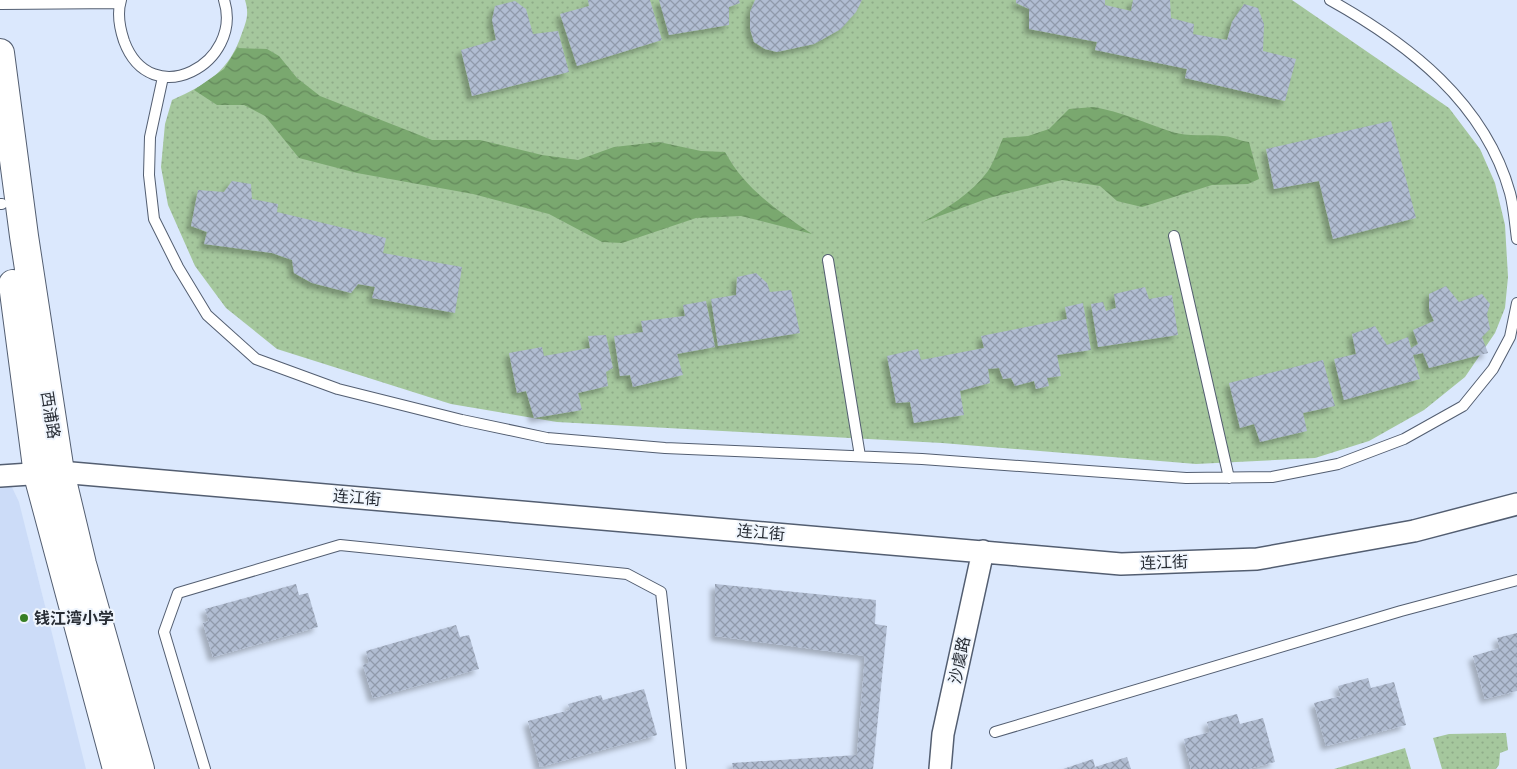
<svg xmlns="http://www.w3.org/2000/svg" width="1517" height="769" viewBox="0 0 1517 769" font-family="'DM Sans','Noto Sans SC',sans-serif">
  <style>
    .built { fill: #ccdcf8 }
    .grass { fill: url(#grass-dots) }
    .water { fill: url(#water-waves) }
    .building { fill: url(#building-cross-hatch); filter: url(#shadow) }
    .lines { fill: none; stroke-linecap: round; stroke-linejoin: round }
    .lane-casing { stroke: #535e71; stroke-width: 12 }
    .street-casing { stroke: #535e71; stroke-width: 24 }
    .secondary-casing { stroke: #535e71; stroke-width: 30 }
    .lane { stroke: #fff; stroke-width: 10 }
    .street { stroke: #fff; stroke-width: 21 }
    .secondary { stroke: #fff; stroke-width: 28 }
    .poi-dot { fill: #387f25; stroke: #eff5fd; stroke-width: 2 }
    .labels { text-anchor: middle; stroke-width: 4; stroke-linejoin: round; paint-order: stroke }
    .street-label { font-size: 16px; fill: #282d35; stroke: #eff5fd }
    .poi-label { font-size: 16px; font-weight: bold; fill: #282d35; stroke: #eff5fd; text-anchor: start }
  </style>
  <defs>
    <pattern id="grass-dots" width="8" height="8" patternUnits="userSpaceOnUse" patternTransform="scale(1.25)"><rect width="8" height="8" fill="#a5c79d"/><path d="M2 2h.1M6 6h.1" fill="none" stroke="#8eab88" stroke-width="1.8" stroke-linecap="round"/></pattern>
    <pattern id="water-waves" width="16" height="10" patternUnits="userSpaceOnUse" patternTransform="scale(1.25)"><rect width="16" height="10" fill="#7aa86f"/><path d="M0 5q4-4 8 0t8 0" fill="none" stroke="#64895c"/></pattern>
    <pattern id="building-cross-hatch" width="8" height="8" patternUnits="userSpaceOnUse" patternTransform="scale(1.25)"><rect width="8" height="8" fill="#b1bdd2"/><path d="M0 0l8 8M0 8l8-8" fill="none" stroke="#909aab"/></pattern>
    <filter id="shadow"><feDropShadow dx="-4.5" dy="4.5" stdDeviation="2.5" flood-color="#0004"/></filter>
  </defs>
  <rect width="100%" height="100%" fill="#dbe8fd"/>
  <path class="built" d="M9 481 19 502 86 769H0V482Z"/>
  <path class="grass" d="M245 0H1292L1449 108 1480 149 1495 183 1505 225 1508 277 1505 308 1495 333 1465 377 1424 410 1369 441 1315 458 1196 464 942 443 557 422 451 404 277 349 226 308 195 266 168 205 161 167 165 124 172 100C207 84 229 72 242 33 247 20 249 13 245 0Z
    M1506 733 1508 750 1500 753 1499 765 1496 769H1442L1433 738 1449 734Z
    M1405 748 1411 769H1334Z"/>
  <path class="water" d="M237 48 267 49 279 56 297 78 320 96 432 140H480L542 155 578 160 614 147 659 142 701 151 725 152C745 189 778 211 812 234L741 216 696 218 622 243 602 242 549 214 473 194 357 173 299 158 265 116 244 105H217L194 90 224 69Z
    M1094 107C1122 112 1145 123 1172 132 1189 137 1205 134 1223 136 1231 136 1240 141 1249 142L1259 179 1248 184 1212 185 1142 207 1117 201 1100 186 1062 180 989 198 923 222C947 208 971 194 988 171 994 162 998 149 1003 138L1028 136 1049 129 1069 109Z"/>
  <path class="building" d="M588 0H650L662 40 577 66 560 14 589 6Z
    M659 0H739L740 3 729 7V25L669 35Z
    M755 0H862L856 12 841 29 814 44 777 52 765 49 754 42 750 29V12Z
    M1016 0H1105V5L1131 11 1133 0H1170L1171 18 1194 24 1193 34 1227 40 1232 22 1244 4 1258 8 1264 24 1263 51 1296 59 1285 101 1185 78 1187 69 1095 50 1097 42 1029 29V9L1016 3Z
    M515 1 526 9 533 34 558 31 569 72 472 96 461 50 496 40 492 20 495 6Z
    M1391 121 1416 218 1333 239 1319 181 1274 189 1266 149Z
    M232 181 251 184 252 199 278 204 277 212 386 238 383 253 462 267 455 313 372 298 375 287 358 284 351 293 312 283 294 273 292 260 272 253 204 244 207 232 191 226 198 190 224 192Z
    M756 273 767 283 770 292 791 290 800 333 718 346 711 299 736 295 737 277Z
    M1446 286 1459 302 1482 294 1490 304 1487 314 1490 329 1482 337 1488 353 1429 368 1423 353 1413 355 1420 379 1344 400 1334 359 1356 354 1352 334 1375 326 1387 345 1408 337 1411 348 1418 344 1413 330 1434 321 1429 310V294Z
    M1145 287 1149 299 1172 295 1178 335 1098 347 1091 304 1103 302 1106 311 1116 308 1114 294Z
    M706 301 715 347 677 354 683 375 633 387 630 375 620 376 614 336 643 332 641 321 685 316 683 305Z
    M1083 303 1091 350 1057 355 1061 376 1047 378 1049 386 1036 389 1034 381 1015 386 1011 378 1003 379 999 368 988 369 990 383 960 391 964 415 914 423 910 402 896 403 887 356 918 349 921 360 984 348 981 336 1067 319 1065 307Z
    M606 335 613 368 606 372 608 386 578 393 582 410 534 418 526 391 517 393 509 353 542 347 544 356 590 348 588 336Z
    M1323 360 1335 406 1303 413 1307 431 1260 442 1254 424 1240 428 1229 383Z
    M296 584 299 595 308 593 318 627 213 657 203 623 209 621 205 609Z
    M715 584 876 600 875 624 887 626 873 769H733L732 763 857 755 865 656 715 636Z
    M456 625 460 637 469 635 479 669 373 698 363 665 369 663 366 651Z
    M1517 633V691L1485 699 1473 656 1500 648 1497 638Z
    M1368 678 1371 688 1394 682 1406 725 1326 746 1314 703 1341 696 1338 686Z
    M644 689 657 735 540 767 528 721 570 710 568 704 601 695 603 700Z
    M1237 714 1240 724 1263 718 1275 762 1248 769H1191L1184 739 1210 732 1207 722Z
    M1127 757 1131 769H1063L1093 759 1095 767Z"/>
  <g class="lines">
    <defs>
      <path id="lane" d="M121 0C117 13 120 29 124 41 151 114 244 63 224 0
        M1330 0C1409 44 1485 103 1510 193 1514 208 1515 224 1517 239
        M0 4 120 3
        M163 77 150 137 149 175 154 219 178 267 207 315 256 359 338 389 462 420 547 438 665 448 922 459 1186 478 1272 477 1338 464 1404 439 1463 406 1493 369 1510 337 1517 303
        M0 204H2
        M1174 236 1229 478
        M828 260 860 456
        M995 732 1401 611 1517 580
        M205 769 164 632 178 593 340 545 627 574 661 592 681 769"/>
      <path id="street" d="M0 476 60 472 1121 564 1257 559 1414 531 1517 504
        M940 769 943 734 983 551"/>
      <path id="secondary" d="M0 53 24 236 60 472 82 564 140 769
        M13 284 38 475 117 769"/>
    </defs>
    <use href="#lane" class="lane-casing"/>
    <use href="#street" class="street-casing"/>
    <use href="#secondary" class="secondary-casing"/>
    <use href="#lane" class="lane"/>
    <use href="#street" class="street"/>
    <use href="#secondary" class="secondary"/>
  </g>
  <circle class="poi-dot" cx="24" cy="618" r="5"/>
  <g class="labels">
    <g class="street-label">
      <text transform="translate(51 415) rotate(81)" y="6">西浦路</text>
      <text transform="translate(357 497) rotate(5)" y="6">连江街</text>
      <text transform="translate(761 532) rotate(5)" y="6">连江街</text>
      <text transform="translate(1164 562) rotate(-2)" y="6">连江街</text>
      <text transform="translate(959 660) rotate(-78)" y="6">沙虞路</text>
    </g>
    <g class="poi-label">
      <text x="34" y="624">钱江湾小学</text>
    </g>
  </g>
</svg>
